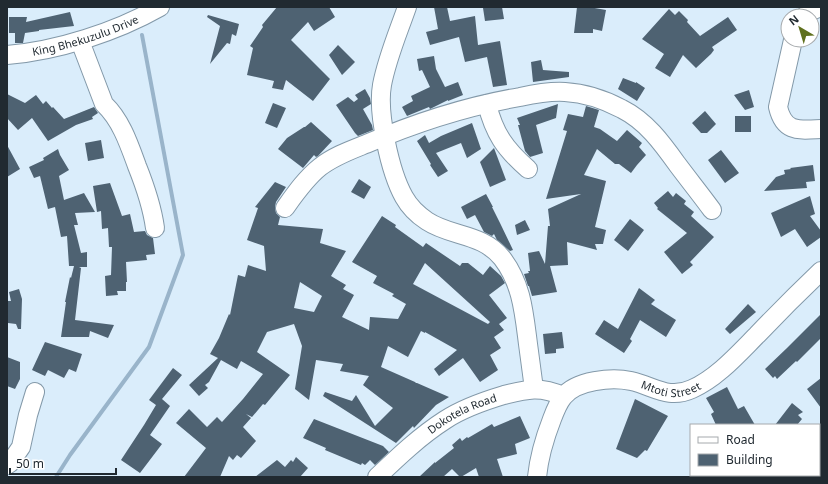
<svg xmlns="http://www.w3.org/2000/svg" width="828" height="484" viewBox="0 0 828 484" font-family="'Noto Sans',sans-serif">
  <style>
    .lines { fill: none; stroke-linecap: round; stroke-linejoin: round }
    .stream { stroke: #99b4ca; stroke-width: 4 }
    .building { fill: #4e6272; fill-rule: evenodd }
    .minor-casing { stroke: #8399a9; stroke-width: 20 }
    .minor { stroke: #fff; stroke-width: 18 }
    .labels { text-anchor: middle; stroke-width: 4; stroke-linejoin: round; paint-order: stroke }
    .street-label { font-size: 11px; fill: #212a31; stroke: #fff }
  </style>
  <rect width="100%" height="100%" fill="#daedfb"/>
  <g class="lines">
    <path class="stream" d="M56 477 70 455 149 347 183 255 142 35"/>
  </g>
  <path class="building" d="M277 7H329L335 17 314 31 308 22 291 40 330 79 313 101 286 80 283 90 272 88 274 81 247 75 253 48 250 46 263 27 262 25Z
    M434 7H447L450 21 475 16 478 45 500 41 507 85 493 87 487 57 465 62 459 37 430 45 426 32 438 29Z
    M492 7H502L504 19 485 21 483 8Z
    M577 7H589L606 10 602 31 593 29V33H574Z
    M669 9 675 15 679 11 688 20 687 22 700 36 728 17 737 30 712 47 714 50 711 54 696 68 683 55 670 77 655 68 664 54 642 39Z
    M70 12 74 26 39 30V31L25 33 23 43H15V33H9V17H27L26 22Z
    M208 15 239 24 236 36 232 34 230 44 227 43 210 64 220 26 207 17Z
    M338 45 355 62 342 75 329 55Z
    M434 56 436 69 445 87 458 82 463 95 448 101V100L430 109 429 107 407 116 402 107 413 101 411 96 430 87 422 70 419 71 417 59Z
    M541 60 543 70 569 72V77L533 82 531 62Z
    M623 78 636 83V82L645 88 637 101 618 89Z
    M365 89 370 98 371 104 363 109 372 125 373 130 358 136 355 133 336 105 348 97 354 102 358 99 355 95Z
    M749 90 754 107 745 110 734 95Z
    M7 94 25 103 36 95 43 104 46 101 52 108 53 107 64 119 94 107 98 113 92 117 93 119 76 125 48 141 32 118 18 130 7 118Z
    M273 103 286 108 277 128 265 123Z
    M558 104 556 118 536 125 543 153 530 157 525 151 518 125H520L517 118Z
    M586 106 599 110 594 127 600 129 617 141 627 130 642 143 639 147 646 155 637 165 631 173 619 164H615L597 149 584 175 606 181 595 227 606 230 603 244H595L597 250 567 242 568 265 550 266 557 292 532 296 529 286H528L524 274 529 273 528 271H530L528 253 539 251 545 264 548 226H550L548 209 581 194 546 199 567 131 563 130 568 114 583 117Z
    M705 111 716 124 707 133H701L692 123Z
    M735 116H751V132H735Z
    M311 122 332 141 318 156 316 157 314 155 303 168 278 149 287 138 304 127H305Z
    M472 123 481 149 467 158 461 143 436 153 448 171 438 177 430 165 431 164 417 141 425 135 429 143 441 136Z
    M101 140 104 158 88 161 85 143Z
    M7 145 20 169 7 177Z
    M494 148 506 180 490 187 480 162Z
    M58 149 60 155 69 170 59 176 64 200 84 193 95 212 75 213 78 225H74L81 253 87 252V267H79L81 268 75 320 114 325 108 338 90 331 89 337H61L66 302H65L70 277 71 278 74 266H69L67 236 61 237 55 207 48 209 40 176 34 178 29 167 44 160 43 158Z
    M721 150 739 173 725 183 708 160Z
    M813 165 815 181 806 182 807 188 764 191 776 177 785 174 784 170 791 169 790 168Z
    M359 179 371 187 364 199 351 192Z
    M275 182 286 187 276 202 275 207 276 213 280 217 278 225 323 229 320 243 346 251 331 276 346 285 343 289 354 295 342 317 369 330 370 317 398 319 406 304 392 296 394 294 373 283 377 276 352 262 382 216 396 225 395 227 423 247 426 243 460 266 462 263H468L483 275 490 266 501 276 505 283 489 295 507 318 499 324 504 330 494 337 501 348 490 355 498 370 480 382 463 358 439 376 434 369 457 350 425 332V333L421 331 408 357 388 346 381 367 415 382 416 383H417L449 397 436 405 414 428 413 426 396 443 323 396 325 392 352 401 356 395 375 426 393 408 363 385 369 376 340 371 343 364 316 360 309 400 295 389 302 346 294 324 267 332 257 352 290 375 265 405 263 404 252 417 246 414 251 418 243 427 256 441 241 458 237 455 233 460 229 456 220 477H184L206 448 176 423 189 409 207 427 217 417 222 422 243 399 263 374 241 361 237 369 221 360 209 382 205 385 208 388 199 396 189 385 218 358 210 354 219 338 229 314 230 315 238 275 245 277 248 265 266 271 264 246 247 240 258 208 255 207ZM425 263 490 322 488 324 413 284ZM300 282 322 296 314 312 294 308Z
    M110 183 122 216 130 214 134 232 145 231 147 235 153 238 155 254 146 255 147 260 126 262 127 282H126V291H117L118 295 106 296 105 276 111 275 112 247H109L108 228 102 229 101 211 97 212 93 186Z
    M668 191 673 197 676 193 686 201 684 204 694 212 691 216 714 237 690 262 693 265 682 274 664 252 687 233 657 209 658 208 654 203Z
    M486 194 493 207H492L500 223 513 250 510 251 497 240 494 234 492 236 484 232 475 215 467 219 461 207Z
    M810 196 815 214 810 216 821 231V237L807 247 795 229 781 237 771 213Z
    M630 219 644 230 628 251 614 240Z
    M525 220 530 230 517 235 515 225Z
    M639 288 655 300 651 304 676 320 666 337 640 320 630 339 632 341 624 353 595 334 604 320 618 329Z
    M19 289 22 299 21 329H18L16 324 8 323V301H11L9 292Z
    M748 304 756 312 730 334 725 329Z
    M821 314V338L797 362 796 361 777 379 775 376 773 378 765 369 787 348Z
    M562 332 564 348 556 349V353L545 354 543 334Z
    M45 342 82 354 76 372 69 369 64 378 48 370 45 376 32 370Z
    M7 357 20 362V379L15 389 7 386Z
    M173 368 182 375 162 399 170 406 150 435 162 444 140 473 121 460 144 425 156 405 149 400Z
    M821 378V408L807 389Z
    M727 387 738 409 744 406 755 425H716L711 414 714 412 706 398Z
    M635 399 668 416 647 451 645 450 637 458 616 449Z
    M792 403 803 412 798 415 802 419 797 425H775Z
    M520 416 530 438 515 444 517 454 497 459 503 477H479L476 468 461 477H460L452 469 443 477H419L435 462V463L454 448 452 445 460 438 462 441 467 437 468 438 492 424 494 427Z
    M314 419 383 446 389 452 375 465 370 460 365 465 362 463 361 465 325 450 326 448 303 438Z
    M296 457 308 468 300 477H255L277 460 285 467 291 460 293 462Z"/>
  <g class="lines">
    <defs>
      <g id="minor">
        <path d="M407 7C398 33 387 58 382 85 377 113 390 172 404 197 409 206 418 215 427 221 451 237 482 233 502 258 522 284 524 313 528 344 530 359 532 374 534 389"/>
        <path d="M805 16C809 12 816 8 821 8"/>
        <path d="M793 40 778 107C784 133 799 130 821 129"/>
        <path d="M80 41 104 104C121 120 129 144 137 166 145 186 152 206 155 228"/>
        <path id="s1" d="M7 55C57 51 116 32 160 7"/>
        <path d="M487 104C494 133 505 149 528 169"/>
        <path d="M285 208C295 194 306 178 320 167 334 156 351 150 366 144 415 123 467 106 520 97 534 94 550 91 565 92 584 93 605 100 622 109 646 121 662 143 677 164 689 180 701 195 712 210"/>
        <path d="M819 450 821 446"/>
        <path d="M7 465 10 463 21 447 28 415 35 392"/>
        <path id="s2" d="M377 477C398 457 420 436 445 420 463 408 484 401 504 395 528 389 540 386 563 396"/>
        <path id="s3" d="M537 477C539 457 545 437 552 419 555 411 558 403 563 397 576 380 612 377 631 381 654 386 668 400 692 389 717 378 738 354 757 335 778 313 799 292 821 271"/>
        <path d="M804 477 805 475"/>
      </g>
    </defs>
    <use href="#minor" class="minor-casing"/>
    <use href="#minor" class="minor"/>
  </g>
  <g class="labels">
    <g class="street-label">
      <text dy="4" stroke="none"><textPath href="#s1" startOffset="81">King Bhekuzulu Drive</textPath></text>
      <text dy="4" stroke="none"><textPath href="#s3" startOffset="199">Mtoti Street</textPath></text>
      <text dy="4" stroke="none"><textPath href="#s2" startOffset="107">Dokotela Road</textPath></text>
    </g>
  </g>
  <rect width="828" height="484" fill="none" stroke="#212a31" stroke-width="16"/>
  <rect x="690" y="424" width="130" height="52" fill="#ffffff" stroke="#a6aaad"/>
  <rect x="698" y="437" width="20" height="6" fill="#ffffff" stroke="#a6aaad"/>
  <text x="726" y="444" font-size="12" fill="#212a31">Road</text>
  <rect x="698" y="454" width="20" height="12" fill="#4e6272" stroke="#a6aaad"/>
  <text x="726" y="464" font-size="12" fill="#212a31">Building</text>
  <g transform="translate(800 28) rotate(322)"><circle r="19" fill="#ffffff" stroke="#a6aaad"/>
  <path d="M0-3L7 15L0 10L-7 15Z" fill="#5f701d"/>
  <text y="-6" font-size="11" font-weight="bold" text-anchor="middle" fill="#212a31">N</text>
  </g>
  <path d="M10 468v6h106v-6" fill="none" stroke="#212a31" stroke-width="2"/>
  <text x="16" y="468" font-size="12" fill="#212a31" stroke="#ffffff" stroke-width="3" paint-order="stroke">50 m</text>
</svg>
